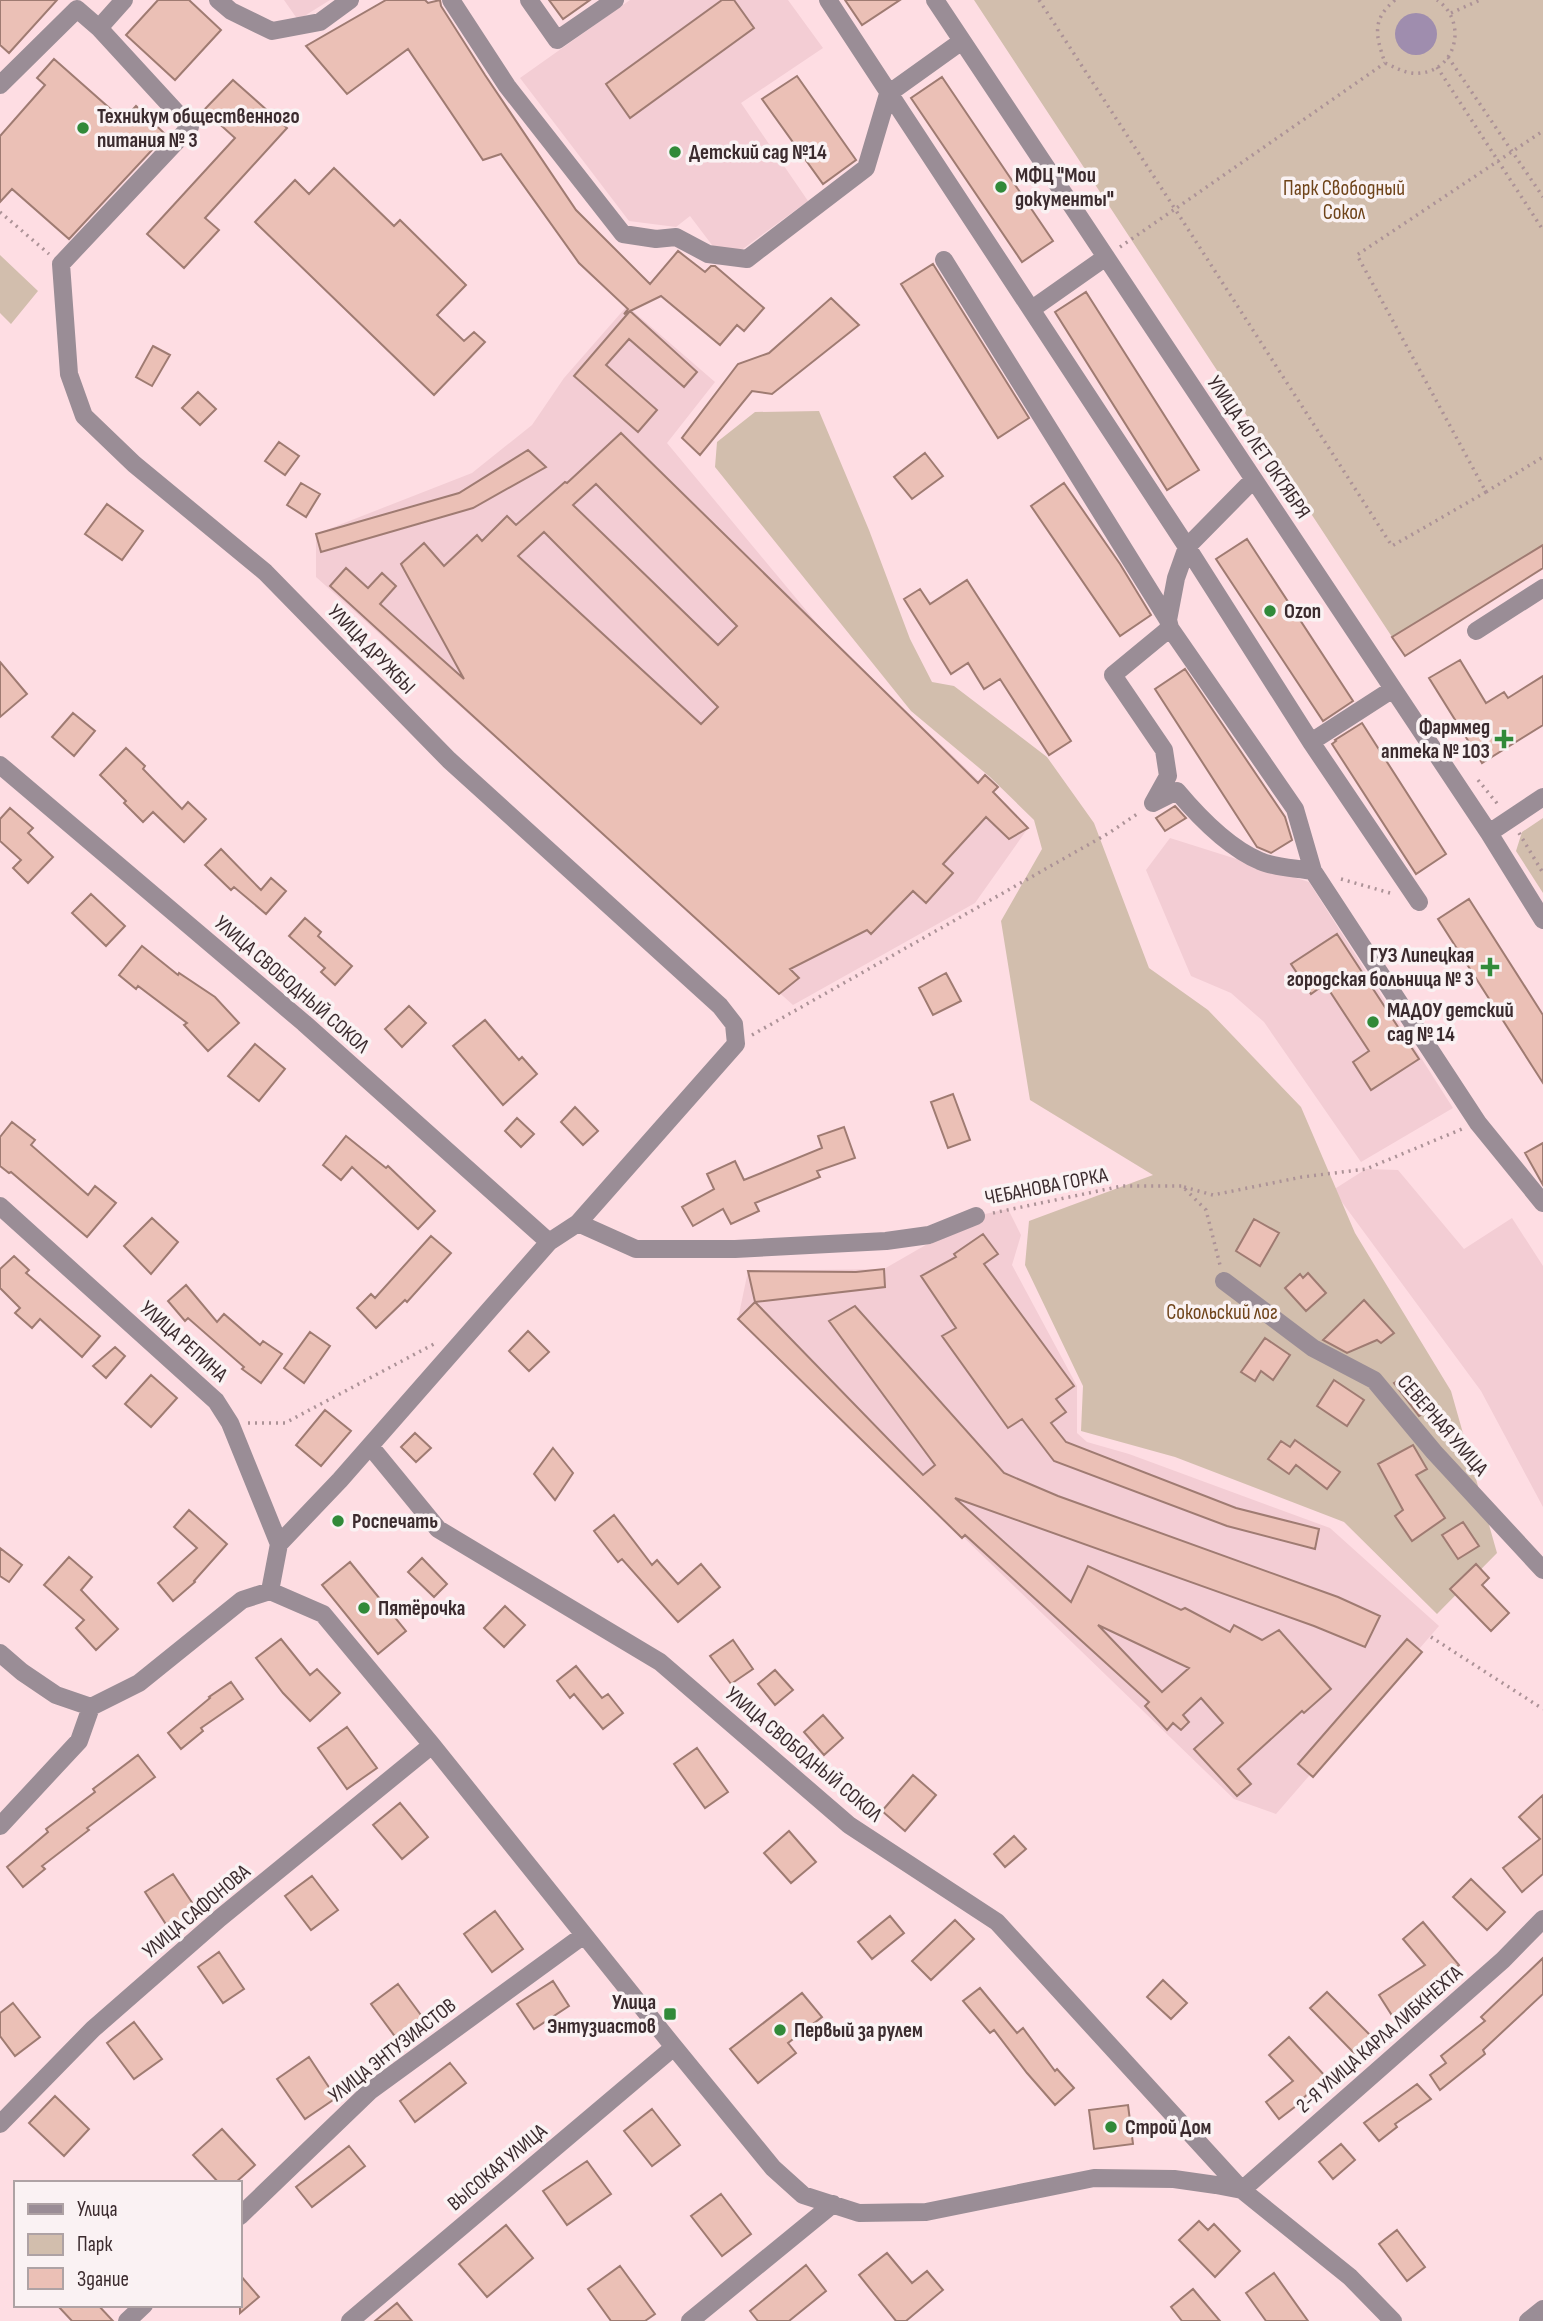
<svg xmlns="http://www.w3.org/2000/svg" width="1543" height="2321" viewBox="0 0 1543 2321" font-family="'Sofia Sans Condensed',sans-serif">
  <style>
    .built { fill: #f3cdd4 }
    .green { fill: #d2bead }
    .water { fill: #9f8dae }
    .building { fill: #ebc0b6; stroke: #9f7b72; stroke-width: 2; fill-rule: evenodd }
    .lines { fill: none; stroke-linecap: round; stroke-linejoin: round }
    .path { stroke: #ac9297; stroke-width: 3.5; stroke-dasharray: 2 5; stroke-linecap: butt }
    .minor { stroke: #9a8d96; stroke-width: 18 }
    .poi-dot { fill: #318a39; stroke: #faf2f3; stroke-width: 2.5 }
    .labels { text-anchor: middle; stroke-width: 7; stroke-linejoin: round; paint-order: stroke }
    .poi-label { font-size: 21px; font-weight: bold; fill: #3b2b2e; stroke: #faf2f3; text-anchor: start }
    .park-label { font-size: 21px; fill: #6f441a; stroke: #faf2f3 }
    .street-label { font-size: 21px; fill: #3b2b2e; stroke: #faf2f3 }
  </style>
  <rect width="100%" height="100%" fill="#fedde3"/>
  <path class="built" d="M284 0H330L298 20Z
    M630 0H788L823 48 741 103 808 201 740 251 715 249 690 216 676 227 629 221 520 78Z
    M627 306 715 382 667 443 825 633 1028 828 975 903 793 1005 316 577V534L472 473 532 425 564 378Z
    M1170 838 1309 882 1453 1108 1361 1162 1264 1022 1231 993 1191 976 1146 870Z
    M1366 1169 1398 1170 1464 1249 1512 1218 1543 1266V1507L1481 1391 1333 1190Z
    M1008 1209 1021 1235 1012 1265 1077 1386V1433L1087 1442 1129 1454 1330 1528 1439 1626 1276 1814 1234 1799 738 1319 748 1271 884 1269 976 1216Z"/>
  <path class="green" d="M974 0H1543V545L1392 637Z
    M0 255 38 291 11 324 0 313Z
    M819 411 869 530 910 639 932 682 954 686 1047 757 1094 823 1149 968 1208 1010 1301 1107 1355 1233 1451 1391 1497 1553 1437 1614 1344 1522 1175 1457 1081 1431 1083 1386 1025 1265 1029 1221 1153 1175 1030 1100 1001 921 1042 849 1034 820 990 777 911 711 715 467 717 442 755 412Z
    M1543 818V893L1516 851 1522 832Z"/>
  <path class="water" d="M1395 34a21 21 0 1 1 42 0a21 21 0 1 1-42 0Z"/>
  <path class="building" d="M0 0H57L9 53 0 45Z
    M158 0H189L221 30 175 80 126 35Z
    M386 0H425L428 3 440 0 441 6 485 75 576 210 650 284 678 251 705 272 711 266H715L764 308 744 331 737 325 720 345 661 296 624 314 628 309 579 263 501 154 483 160 408 49 347 94 306 46Z
    M549 0H590L563 19Z
    M722 0H734L754 28 630 118 606 84Z
    M845 0H900L862 25Z
    M54 59 123 120 136 106 166 135 69 239 12 189 0 202V136L45 85 37 78Z
    M797 76 856 160 823 184 762 99Z
    M942 77 1053 241 1022 262 911 98Z
    M233 80 287 128 205 218 219 230 184 268 147 234 235 138 204 110Z
    M334 168 394 226 400 220 466 285 437 315 464 341 474 332 485 342 434 395 255 222 295 180 309 194Z
    M933 264 1029 418 998 438 901 284Z
    M1086 292 1199 470 1167 490 1055 312Z
    M831 298 859 325 772 394 752 391 700 455 682 438 738 364 769 353Z
    M630 311 697 372 684 387 629 339 606 365 657 410 638 432 574 376Z
    M153 346 170 355 152 386 136 377Z
    M198 392 216 409 200 425 182 408Z
    M621 433 978 783 985 775 998 787 993 792 1028 828 1009 839 986 817 943 864 953 873 926 903 913 891 871 934 867 930 790 969 799 978 779 994 330 586 346 568 368 588 382 573 396 586 380 604 464 679 401 564 424 543 444 566 477 535 482 541 507 516 516 525 565 482 567 483ZM596 484 737 626 718 645 573 505ZM544 532 718 707 701 724 518 556Z
    M279 442 299 456 285 475 265 461Z
    M528 450 546 467 473 508 321 552 316 534 459 493Z
    M925 453 943 476 912 499 894 477Z
    M301 483 320 494 306 517 287 505Z
    M1064 483 1120 564 1151 615 1120 636 1031 506Z
    M107 504 143 531 122 560 85 534Z
    M1247 539 1353 701 1323 721 1216 559Z
    M1543 545V568L1405 656 1392 637Z
    M967 580 1071 741 1049 755 1000 679 984 689 968 663 951 674 904 599 920 589 930 604Z
    M1460 660 1486 703 1504 692 1508 698 1543 676V725L1482 763 1429 678Z
    M0 662 27 694 0 717Z
    M1185 669 1285 817 1292 840 1271 853 1257 847 1155 689Z
    M73 713 95 731 74 756 52 737Z
    M1362 723 1446 854 1416 874 1332 744 1336 741 1335 740Z
    M126 748 145 766 143 769 182 809 188 802 206 819 184 842 153 812 143 822 124 803 126 801 100 775Z
    M1175 806 1186 818 1165 831 1156 818Z
    M10 808 33 828 28 833 53 857 28 883 13 868 21 860 0 841V819Z
    M221 849 261 890 271 878 286 891 266 914 234 887 231 890 205 865Z
    M91 894 125 926 106 946 72 913Z
    M1469 899 1543 1015V1083L1438 919Z
    M305 918 321 932 318 936 352 966 335 985 321 972 325 968 289 936Z
    M1337 934 1419 1059 1371 1090 1353 1062 1369 1051 1325 984 1311 994 1291 964Z
    M142 946 178 975 179 973 215 997 239 1023 208 1051 184 1025 187 1023 138 986 136 989 119 975Z
    M946 973 961 1001 933 1015 919 988Z
    M409 1006 426 1023 402 1047 385 1029Z
    M485 1020 519 1060 522 1057 537 1074 503 1105 453 1046Z
    M255 1044 285 1069 259 1101 228 1076Z
    M953 1094 970 1140 948 1148 931 1102Z
    M575 1107 598 1131 583 1145 561 1122Z
    M517 1118 534 1134 521 1147 505 1131Z
    M12 1122 35 1140 31 1145 88 1195 95 1186 116 1203 87 1237 11 1172 9 1173 0 1166V1137Z
    M844 1127 855 1158 817 1171 820 1177 755 1203 759 1211 731 1224 723 1209 693 1226 682 1207 714 1189 707 1174 735 1161 744 1180 822 1148 818 1136Z
    M346 1136 386 1168 388 1166 435 1211 418 1229 352 1167 341 1180 323 1165Z
    M1543 1143V1185L1525 1153Z
    M152 1218 178 1242 151 1274 124 1246Z
    M1254 1219 1279 1233 1260 1266 1236 1251Z
    M983 1234 998 1254 984 1264 1074 1386 1056 1399 1066 1412 1051 1423 1066 1442 1236 1508 1319 1529 1315 1549 1227 1526 1054 1461 1022 1419 1008 1428 942 1336 956 1328 921 1276 956 1257 954 1254Z
    M431 1236 451 1253 407 1302 405 1300 376 1328 357 1308 371 1294 375 1298Z
    M14 1256 29 1270 26 1273 100 1336 82 1357 40 1319 32 1328 15 1313 20 1308 0 1288V1269Z
    M884 1269 885 1287 755 1302 748 1271 856 1272Z
    M1308 1273 1326 1293 1306 1311 1285 1288 1300 1274 1303 1278Z
    M186 1285 217 1322 224 1314 260 1345 263 1341 282 1354 261 1383 242 1369 244 1367 188 1318 185 1321 168 1301Z
    M1364 1300 1394 1333 1381 1343 1377 1340 1347 1353 1323 1340Z
    M755 1302 923 1475 935 1465 829 1321 855 1306 1004 1473 1058 1496 1338 1597 1380 1616 1365 1647 1314 1626 955 1498 1071 1602 1088 1566 1181 1610 1185 1608 1230 1632 1234 1625 1262 1640 1279 1630 1331 1689 1304 1713 1302 1711 1238 1769 1251 1784 1237 1796 1194 1749 1223 1723 1201 1698 1183 1715 1189 1722 1181 1730 1173 1723 1167 1730 1145 1706 1149 1702 965 1535 962 1538 738 1319ZM1098 1625 1189 1668 1162 1692Z
    M528 1331 549 1352 529 1371 509 1351Z
    M310 1332 330 1346 304 1383 284 1368Z
    M1265 1338 1290 1355 1273 1380 1261 1371 1255 1381 1241 1372Z
    M115 1347 125 1356 106 1378 93 1366Z
    M1409 1374 1431 1410 1419 1416 1394 1383Z
    M151 1375 177 1398 151 1427 125 1404Z
    M1334 1380 1364 1400 1347 1426 1317 1406Z
    M325 1410 351 1431 321 1466 296 1445Z
    M415 1433 431 1448 416 1462 401 1447Z
    M1295 1440 1340 1472 1327 1489 1296 1465 1289 1474 1268 1459 1281 1441 1290 1447Z
    M1413 1445 1427 1469 1416 1475 1445 1518 1412 1541 1395 1516 1403 1510 1378 1464Z
    M553 1448 573 1473 555 1500 534 1474Z
    M189 1510 227 1544 194 1581 195 1582 173 1601 158 1583 197 1548 174 1527Z
    M614 1515 652 1565 657 1560 678 1584 701 1564 720 1587 678 1622 622 1559 618 1562 594 1531Z
    M1463 1522 1479 1546 1458 1559 1442 1535Z
    M0 1548 22 1565 9 1582 0 1576Z
    M69 1557 92 1577 81 1590 118 1629 96 1650 76 1628 84 1620 44 1585Z
    M422 1558 447 1584 434 1597 408 1572Z
    M350 1562 406 1631 378 1654 322 1585Z
    M1476 1564 1489 1578 1482 1585 1509 1613 1491 1631 1450 1589Z
    M505 1606 525 1625 504 1647 484 1628Z
    M281 1639 310 1675 317 1669 340 1693 310 1721 283 1693 256 1658Z
    M1407 1639 1422 1652 1313 1777 1298 1764Z
    M733 1640 753 1669 731 1684 710 1656Z
    M576 1666 602 1698 608 1694 623 1713 603 1729 574 1694 570 1698 557 1681Z
    M775 1670 793 1690 775 1705 758 1684Z
    M231 1682 243 1699 201 1728 203 1731 181 1749 168 1733 210 1698 209 1697Z
    M823 1715 843 1738 824 1755 804 1732Z
    M347 1727 377 1768 347 1789 318 1748Z
    M697 1748 728 1792 705 1808 674 1764Z
    M138 1755 155 1777 87 1828 89 1830 42 1866 45 1869 23 1887 7 1867 48 1832 46 1829 95 1792 93 1789Z
    M913 1775 936 1795 905 1831 882 1811Z
    M1543 1795V1874L1522 1892 1503 1868 1540 1839 1519 1817Z
    M400 1803 428 1837 402 1859 373 1825Z
    M789 1831 816 1862 791 1883 764 1853Z
    M1014 1836 1026 1849 1005 1867 994 1854Z
    M173 1874 199 1913 171 1932 145 1892Z
    M312 1876 338 1910 311 1930 285 1896Z
    M1471 1879 1505 1912 1487 1930 1453 1897Z
    M495 1911 523 1949 492 1972 464 1934Z
    M890 1916 904 1933 872 1959 858 1942Z
    M955 1920 974 1939 931 1980 912 1961Z
    M1423 1922 1459 1965 1422 1995 1423 1998 1393 2017 1379 1995 1425 1965 1403 1939Z
    M219 1952 244 1989 223 2003 198 1967Z
    M1543 1958V1994L1483 2050 1485 2054 1440 2090 1430 2075 1446 2063 1441 2056 1485 2021 1481 2017Z
    M1163 1980 1187 2003 1171 2019 1147 1997Z
    M553 1981 569 2006 534 2029 517 2004Z
    M398 1984 429 2026 402 2046 371 2004Z
    M980 1988 1017 2033 1023 2028 1055 2071 1057 2069 1074 2088 1055 2105 1027 2073 994 2030 990 2033 963 2001Z
    M1327 1992 1371 2036 1354 2053 1310 2008Z
    M802 1993 822 2017 788 2043 796 2053 758 2083 730 2049Z
    M13 2003 40 2037 15 2056 0 2036V2013Z
    M134 2022 162 2059 134 2079 107 2043Z
    M1289 2037 1326 2077 1299 2102 1300 2103 1279 2119 1266 2102 1293 2081 1269 2055Z
    M309 2057 336 2098 305 2119 277 2079Z
    M450 2063 466 2083 415 2122 400 2101Z
    M1417 2084 1431 2099 1395 2124 1397 2127 1379 2141 1364 2123Z
    M55 2096 89 2129 64 2156 29 2123Z
    M1128 2105 1133 2144 1094 2149 1089 2110Z
    M652 2109 680 2145 652 2166 624 2131Z
    M222 2129 255 2165 235 2183H219L193 2155Z
    M1341 2144 1355 2160 1333 2179 1319 2162Z
    M349 2146 365 2166 312 2207 296 2187Z
    M587 2161 611 2194 567 2225 543 2191Z
    M721 2194 751 2234 722 2256 691 2216Z
    M1199 2221 1208 2230 1214 2224 1240 2251 1215 2277 1179 2240Z
    M506 2225 533 2258 487 2297 459 2264Z
    M1397 2230 1425 2267 1407 2281 1379 2244Z
    M887 2253 912 2283 927 2271 943 2290 906 2321H896L859 2275Z
    M806 2265 826 2291 789 2321H758L750 2311Z
    M620 2266 655 2314 645 2321H611L588 2289Z
    M1274 2273 1308 2321H1266L1246 2293Z
    M240 2275 259 2297 240 2313Z
    M1193 2289 1220 2321H1182L1171 2307Z
    M397 2303 412 2321H375Z
    M57 2305H98L113 2321H72Z"/>
  <g class="lines">
    <path class="path" d="M1039 0 1175 209 1385 63
      M1395 0C1371 20 1376 36 1385 63 1397 68 1407 75 1421 73 1458 69 1467 20 1437 0
      M1451 13 1480 0
      M1448 57 1543 197
      M1437 67 1543 230
      M0 212 49 254
      M1120 247 1175 209 1392 546 1486 492 1357 255 1543 131
      M1486 492 1543 457
      M1478 780 1500 807
      M1519 833 1543 873
      M1341 879 1390 893
      M752 1035 1109 833 1140 812
      M1184 1187 1213 1195 1302 1177 1366 1169 1462 1129
      M993 1213 1122 1186H1182L1206 1210 1220 1265
      M248 1423H285L434 1344
      M1431 1637 1543 1709"/>
    <path class="minor" d="M124 0 99 28 190 127 61 264 69 374 84 416 134 464 265 572 449 760 720 1006 734 1024 736 1044 578 1223 549 1242 340 1480 279 1544
      M218 0 231 11 272 31 320 22 350 0
      M451 0 507 86 623 234 656 239 676 237 708 254 747 259 866 168 888 94 962 41
      M529 0 557 40 615 0
      M828 0 1187 547 1311 742 1419 902
      M935 0 1489 833 1543 920
      M0 85 77 9 99 28
      M944 260 1168 620
      M1032 309 1106 257
      M1170 628 1295 809 1313 871 1478 1123 1543 1203
      M1476 631 1543 588
      M1311 742 1393 689
      M0 765 304 1023 549 1242
      M1153 803 1168 776 1164 750 1113 675 1170 628 1168 620 1176 578 1187 547 1253 480
      M1153 803 1177 791C1198 816 1229 848 1260 861 1275 868 1297 868 1313 871
      M1489 833 1543 797
      M0 1206 216 1401 230 1423 279 1544 270 1591
      M578 1223 636 1249H735L886 1241 929 1235 976 1216
      M1224 1281 1313 1348 1374 1380 1434 1452 1543 1570
      M370 1446 438 1529 660 1662 849 1825 997 1922 1242 2190 1503 1960 1543 1919
      M0 1653 22 1672 56 1695 91 1707
      M91 1707 139 1683 242 1600 270 1591 323 1614 432 1745 674 2047 773 2168 803 2195 859 2213 926 2212 1094 2178 1174 2179 1216 2185 1242 2190 1350 2277 1393 2321
      M0 1826 79 1741 91 1707
      M0 2124 93 2029 220 1918 432 1745
      M240 2216 370 2091 584 1935
      M127 2321 144 2305
      M350 2321 674 2047
      M690 2321 833 2204
      M1528 2321 1543 2309"/>
  </g>
  <g class="poi-dot">
    <circle cx="83" cy="128" r="7"/>
    <circle cx="675" cy="152" r="7"/>
    <circle cx="1001" cy="187" r="7"/>
    <circle cx="1270" cy="611" r="7"/>
    <path d="M1500.5 728.5h7v7h7v7h-7v7h-7v-7h-7v-7h7z"/>
    <path d="M1486.5 956.5h7v7h7v7h-7v7h-7v-7h-7v-7h7z"/>
    <circle cx="1373" cy="1022" r="7"/>
    <circle cx="338" cy="1521" r="7"/>
    <circle cx="364" cy="1608" r="7"/>
    <rect x="663" y="2007" width="14" height="14" rx="3.5"/>
    <circle cx="780" cy="2030" r="7"/>
    <circle cx="1111" cy="2127" r="7"/>
  </g>
  <g class="labels">
    <g class="poi-label">
      <text x="97" y="123">Техникум общественного<tspan x="97" dy="24">питания № 3</tspan></text>
      <text x="689" y="159">Детский сад №14</text>
      <text x="1015" y="182">МФЦ "Мои<tspan x="1015" dy="24">документы"</tspan></text>
      <text x="1284" y="618">Ozon</text>
      <text x="1490" y="734" text-anchor="end">Фарммед<tspan x="1490" dy="24">аптека № 103</tspan></text>
      <text x="1474" y="962" text-anchor="end">ГУЗ Липецкая<tspan x="1474" dy="24">городская больница № 3</tspan></text>
      <text x="1387" y="1017">МАДОУ детский<tspan x="1387" dy="24">сад № 14</tspan></text>
      <text x="352" y="1528">Роспечать</text>
      <text x="378" y="1615">Пятёрочка</text>
      <text x="656" y="2009" text-anchor="end">Улица<tspan x="656" dy="24">Энтузиастов</tspan></text>
      <text x="794" y="2037">Первый за рулем</text>
      <text x="1125" y="2134">Строй Дом</text>
    </g>
    <g class="park-label">
      <text x="1344" y="195">Парк Свободный<tspan x="1344" dy="24">Сокол</tspan></text>
      <text x="1222" y="1319">Сокольский лог</text>
    </g>
    <g class="street-label">
      <text transform="translate(1259 447) rotate(56)" y="7">УЛИЦА 40 ЛЕТ ОКТЯБРЯ</text>
      <text transform="translate(372 649) rotate(46)" y="7">УЛИЦА ДРУЖБЫ</text>
      <text transform="translate(292 984) rotate(41)" y="7">УЛИЦА СВОБОДНЫЙ СОКОЛ</text>
      <text transform="translate(1046 1186) rotate(-11)" y="7">ЧЕБАНОВА ГОРКА</text>
      <text transform="translate(184 1341) rotate(42)" y="7">УЛИЦА РЕПИНА</text>
      <text transform="translate(1443 1425) rotate(49)" y="7">СЕВЕРНАЯ УЛИЦА</text>
      <text transform="translate(804 1754) rotate(40)" y="7">УЛИЦА СВОБОДНЫЙ СОКОЛ</text>
      <text transform="translate(196 1911) rotate(-40)" y="7">УЛИЦА САФОНОВА</text>
      <text transform="translate(1379 2039) rotate(-41)" y="7">2-Я УЛИЦА КАРЛА ЛИБКНЕХТА</text>
      <text transform="translate(392 2050) rotate(-38)" y="7">УЛИЦА ЭНТУЗИАСТОВ</text>
      <text transform="translate(497 2167) rotate(-40)" y="7">ВЫСОКАЯ УЛИЦА</text>
    </g>
  </g>
  <rect x="14" y="2181" width="228" height="126" fill="#faf2f3" stroke="#aea2a4" stroke-width="2"/>
  <rect x="28" y="2204" width="35" height="10" fill="#9a8d96" stroke="#aea2a4" stroke-width="2"/>
  <text x="77" y="2216" font-size="21" fill="#3b2b2e">Улица</text>
  <rect x="28" y="2234" width="35" height="21" fill="#d2bead" stroke="#aea2a4" stroke-width="2"/>
  <text x="77" y="2251" font-size="21" fill="#3b2b2e">Парк</text>
  <rect x="28" y="2268" width="35" height="21" fill="#ebc0b6" stroke="#aea2a4" stroke-width="2"/>
  <text x="77" y="2286" font-size="21" fill="#3b2b2e">Здание</text>
</svg>
